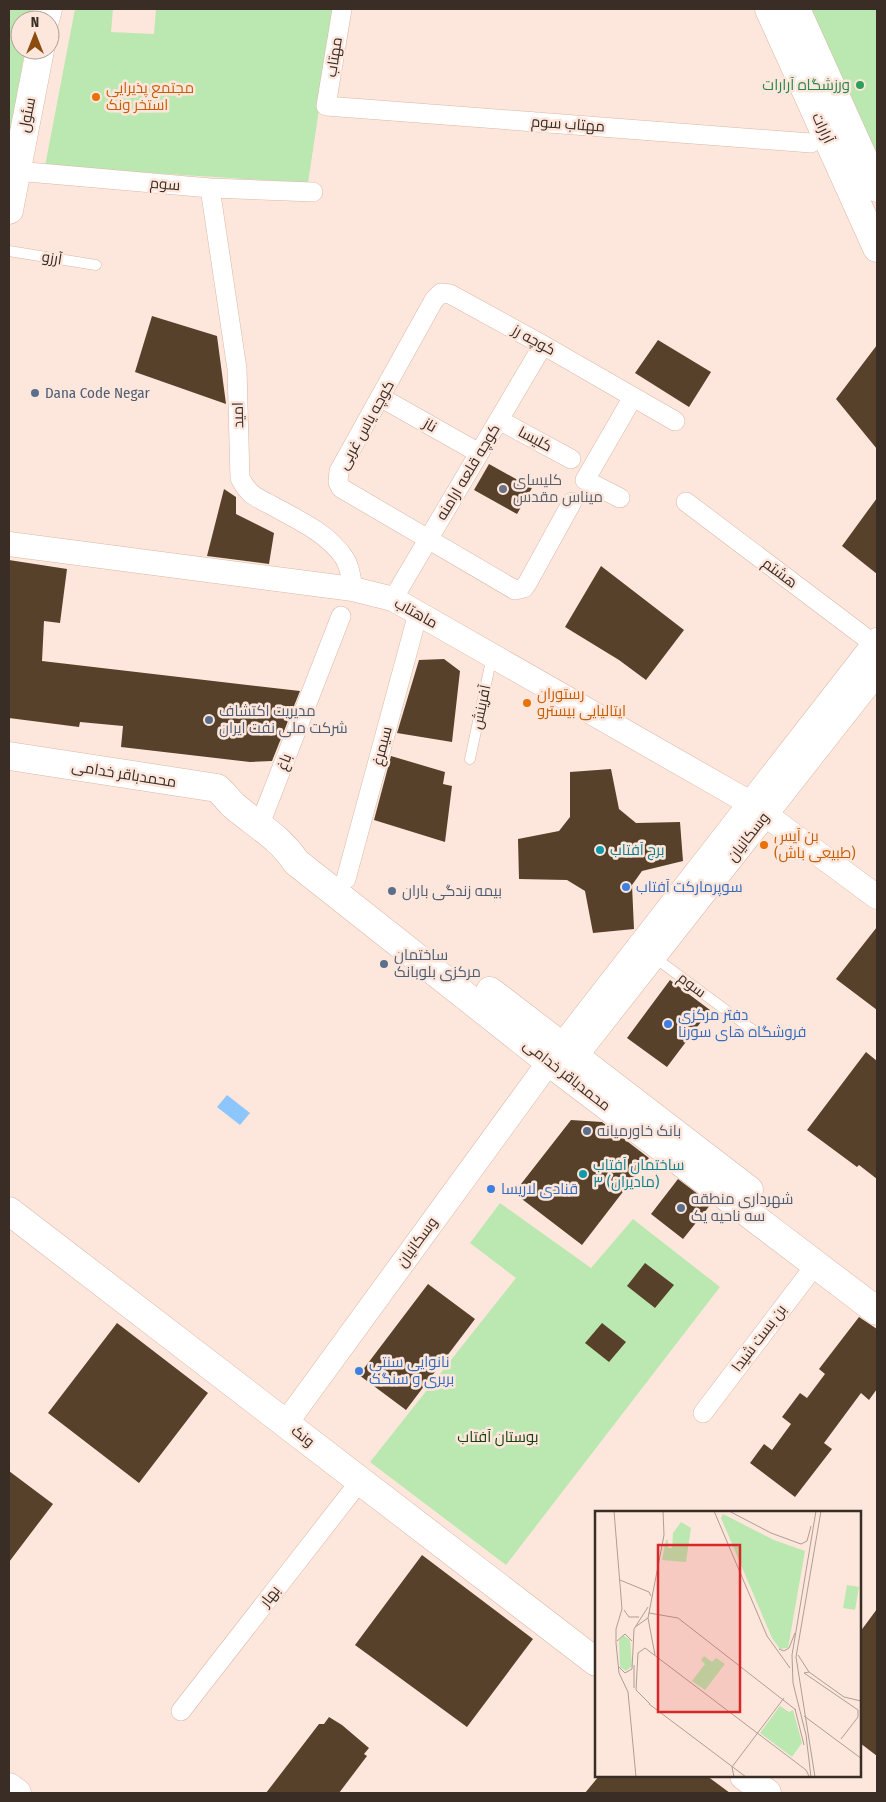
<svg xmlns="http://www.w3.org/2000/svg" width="886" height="1802" viewBox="0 0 886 1802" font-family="'Fira Sans Condensed',Cairo,sans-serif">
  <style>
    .green { fill: #bbe8b0 }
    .water { fill: #8dc6fc }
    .building { fill: #57412a }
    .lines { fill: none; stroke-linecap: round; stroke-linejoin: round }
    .service-casing { stroke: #dab7a6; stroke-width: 11 }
    .minor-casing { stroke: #dab7a6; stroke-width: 20 }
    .tertiary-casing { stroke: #dab7a6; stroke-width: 25 }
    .secondary-casing { stroke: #dab7a6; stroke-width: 29 }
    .service { stroke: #fff; stroke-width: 10 }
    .minor { stroke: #fff; stroke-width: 19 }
    .tertiary { stroke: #fff; stroke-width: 24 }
    .secondary { stroke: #fff; stroke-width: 28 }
    .leisure-dot { fill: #2e9e5b; stroke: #fde7dc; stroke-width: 2 }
    .food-dot { fill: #e8710a; stroke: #fde7dc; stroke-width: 2 }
    .service-dot { fill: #5c6f8a; stroke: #fde7dc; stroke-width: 2 }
    .worship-dot { fill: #6b7280; stroke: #fde7dc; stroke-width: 2 }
    .culture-dot { fill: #0f9aa8; stroke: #fde7dc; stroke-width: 2 }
    .shop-dot { fill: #3f7fe0; stroke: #fde7dc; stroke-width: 2 }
    .labels { text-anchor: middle; stroke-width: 5; stroke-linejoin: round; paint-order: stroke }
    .street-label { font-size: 15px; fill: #3a2d26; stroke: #fde7dc }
    .leisure-label { font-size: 15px; fill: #27864d; stroke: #fde7dc; text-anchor: end }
    .food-label { font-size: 15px; fill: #c56008; stroke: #fde7dc; text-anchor: start }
    .service-label { font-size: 15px; fill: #4e5e75; stroke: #fde7dc; text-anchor: start }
    .worship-label { font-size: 15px; fill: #5b616d; stroke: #fde7dc; text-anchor: start }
    .culture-label { font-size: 15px; fill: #0d838f; stroke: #fde7dc; text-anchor: start }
    .shop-label { font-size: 15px; fill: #366cbe; stroke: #fde7dc; text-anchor: start }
    .park-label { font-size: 15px; fill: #19410c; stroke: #fde7dc }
    .inset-road { fill: none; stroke: #af9d93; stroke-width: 1 }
    .view { fill: #d62828; fill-opacity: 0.15; stroke: #d62828; stroke-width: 2.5 }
    .inset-edge { fill: none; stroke: #3a2d26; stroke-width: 2.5 }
  </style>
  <rect width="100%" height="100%" fill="#fde7dc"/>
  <path class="green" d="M9 9H31L30 20H20V50H25L9 145Z
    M75 9H113L111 32 154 34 156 9H334L308 183 45 166Z
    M809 9H877V160Z
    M500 1203 591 1268 633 1219 720 1287 506 1565 370 1462 516 1278 470 1243Z"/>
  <path class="water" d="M227 1095 250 1113 240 1125 217 1107Z"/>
  <path class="building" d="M152 316 217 336 226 404 135 372Z
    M658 340 711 372 689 407 635 373Z
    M877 345V449L836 399Z
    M489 464 532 488 517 514 474 490Z
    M224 489 236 497V514L274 533 269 564 207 556Z
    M877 498V574L842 546Z
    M9 560 67 569 60 623 44 621 42 661 300 691 272 761 250 762 121 747 123 726 80 722 79 727 9 718Z
    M601 566 684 630 646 680 619 660 565 627Z
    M444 659 460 671 452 742 397 733 419 660Z
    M391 756 445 772 443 784 452 786 445 842 374 820Z
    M611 769 619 809 636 823 680 822 683 861 642 871 632 885 634 929 593 933 585 891 567 880 519 879 518 839 559 831 570 817V772Z
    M877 927V1010L836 979Z
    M670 980 710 1010 667 1067 627 1038Z
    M866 1052 877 1061V1179L859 1165 857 1167 807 1130Z
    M571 1120 602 1122 649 1158 582 1245 514 1193Z
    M678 1179 711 1204 683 1239 651 1214Z
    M645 1263 674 1285 655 1308 627 1286Z
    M428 1284 475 1319 406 1410 359 1375Z
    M859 1317 877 1329V1389L869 1400 861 1393 824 1443 832 1449 795 1497 750 1463 764 1444 772 1450 791 1424 782 1417 800 1393 807 1398 825 1374 819 1369Z
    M117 1323 208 1393 139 1483 48 1413Z
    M602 1323 626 1342 609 1362 585 1343Z
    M9 1471 53 1504 9 1562Z
    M422 1555 533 1639 467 1727 355 1645Z
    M877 1609V1756L860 1743V1632Z
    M329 1717 342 1725 369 1748 364 1754 367 1756 339 1793H266L319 1724H324Z
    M599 1776H707L730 1793H585Z"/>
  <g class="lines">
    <defs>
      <path id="service" d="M9 251 96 265
        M470 759 492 656
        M654 957 754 1031"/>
      <path id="minor" d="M342 9 326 106 811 143
        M16 171 210 188 313 192
        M210 188 237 369 240 478C248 494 255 497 271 505 296 519 326 532 343 556 350 565 351 578 353 589
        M380 397 479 453
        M499 420 571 459
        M620 498 585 480 633 397
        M572 502 528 582 524 588 515 590 341 488 338 482 339 471 434 300 441 293 450 294 543 345 675 421
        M686 502 874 644
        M393 599 543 345
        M260 824 341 616
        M346 879 418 613
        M703 1413 816 1264
        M181 1711 360 1481"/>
      <path id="tertiary" d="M9 544 353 589 393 599 750 803
        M766 815 877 897
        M564 1071 877 673
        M286 1423 549 1062 877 640"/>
      <path id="secondary" d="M769 9 877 248
        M796 9 877 188
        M45 20 48 9
        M9 210 40 50
        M9 756 217 788C223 793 227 799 233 805 255 824 280 837 296 862L549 1062 877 1311
        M490 991 749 1190
        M9 1211 596 1662
        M744 1776 767 1793
        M9 1787 17 1793"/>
    </defs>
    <use href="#service" class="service-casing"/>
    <use href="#minor" class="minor-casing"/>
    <use href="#tertiary" class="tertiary-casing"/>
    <use href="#secondary" class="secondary-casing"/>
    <use href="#service" class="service"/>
    <use href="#minor" class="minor"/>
    <use href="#tertiary" class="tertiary"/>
    <use href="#secondary" class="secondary"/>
  </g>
  <circle class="leisure-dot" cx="860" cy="85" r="5"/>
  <g class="food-dot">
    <circle cx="96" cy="97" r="5"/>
    <circle cx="527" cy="703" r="5"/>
    <circle cx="764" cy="845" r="5"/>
  </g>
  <g class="service-dot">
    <circle cx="35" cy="393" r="5"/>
    <circle cx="209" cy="720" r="5"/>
    <circle cx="392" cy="891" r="5"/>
    <circle cx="384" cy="964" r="5"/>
    <circle cx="587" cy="1131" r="5"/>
    <circle cx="681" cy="1208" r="5"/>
  </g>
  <circle class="worship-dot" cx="503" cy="489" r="5"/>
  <g class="culture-dot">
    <circle cx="600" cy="850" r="5"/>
    <circle cx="583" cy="1174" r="5"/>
  </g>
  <g class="shop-dot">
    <circle cx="626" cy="887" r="5"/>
    <circle cx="668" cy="1024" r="5"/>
    <circle cx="491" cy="1189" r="5"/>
    <circle cx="359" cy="1371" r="5"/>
  </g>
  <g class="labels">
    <g class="street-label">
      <text transform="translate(334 57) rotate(-81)" y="5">مهتاب</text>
      <text transform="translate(27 115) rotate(-79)" y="5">سئول</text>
      <text transform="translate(568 124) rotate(4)" y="5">مهتاب سوم</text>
      <text transform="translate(823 128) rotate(65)" y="5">آرارات</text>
      <text transform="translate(165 184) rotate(5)" y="5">سوم</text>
      <text transform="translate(52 258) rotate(9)" y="5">آرزو</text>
      <text transform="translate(534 340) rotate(29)" y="5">کوچه رز</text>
      <text transform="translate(238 415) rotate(-91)" y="5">امید</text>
      <text transform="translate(366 425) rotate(-61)" y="5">کوچه یاس غربی</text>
      <text transform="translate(430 425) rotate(30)" y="5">ناز</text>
      <text transform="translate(535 439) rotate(28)" y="5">کلیسا</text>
      <text transform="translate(468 472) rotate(-59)" y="5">کوچه قلعه ارامنه</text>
      <text transform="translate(780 573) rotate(37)" y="5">هشتم</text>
      <text transform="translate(416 613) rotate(29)" y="5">ماهتاب</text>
      <text transform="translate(481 707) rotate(-78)" y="5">آفرینش</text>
      <text transform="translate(382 746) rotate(-75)" y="5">سیمرغ</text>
      <text transform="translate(284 762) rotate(-69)" y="5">باغ</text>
      <text transform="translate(124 774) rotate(9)" y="5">محمدباقر خدامی</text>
      <text transform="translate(748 837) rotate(-52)" y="5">وسکانیان</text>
      <text transform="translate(692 985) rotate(37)" y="5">سوم</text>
      <text transform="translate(567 1075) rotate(38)" y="5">محمدباقر خدامی</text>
      <text transform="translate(417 1242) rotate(-54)" y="5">وسکانیان</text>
      <text transform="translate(759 1338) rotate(-53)" y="5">بن بست شیدا</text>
      <text transform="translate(303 1436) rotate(38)" y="5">ونک</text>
      <text transform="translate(270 1596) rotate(-52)" y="5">بهار</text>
    </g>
    <g class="leisure-label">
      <text x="850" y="90">ورزشگاه آرارات</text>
    </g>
    <g class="food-label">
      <text x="106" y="93">مجتمع پذیرایی<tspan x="106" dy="17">استخر ونک</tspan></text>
      <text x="537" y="699">رستوران<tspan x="537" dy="17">ایتالیایی بیسترو</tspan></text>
      <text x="774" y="841">بن آیس<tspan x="774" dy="17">(طبیعی باش)</tspan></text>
    </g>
    <g class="service-label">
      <text x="45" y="398">Dana Code Negar</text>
      <text x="219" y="716">مدیریت اکتشاف<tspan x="219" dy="17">شرکت ملی نفت ایران</tspan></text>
      <text x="402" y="896">بیمه زندگی باران</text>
      <text x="394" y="960">ساختمان<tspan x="394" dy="17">مرکزی بلوبانک</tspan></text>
      <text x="597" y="1136">بانک خاورمیانه</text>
      <text x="691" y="1204">شهرداری منطقه<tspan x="691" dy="17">سه ناحیه یک</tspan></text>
    </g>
    <g class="worship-label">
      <text x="513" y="485">کلیسای<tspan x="513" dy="17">میناس مقدس</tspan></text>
    </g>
    <g class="culture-label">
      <text x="610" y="855">برج آفتاب</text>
      <text x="593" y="1170">ساختمان آفتاب<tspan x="593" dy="17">۳ (مادیران)</tspan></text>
    </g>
    <g class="shop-label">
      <text x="636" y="892">سوپرمارکت آفتاب</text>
      <text x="678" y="1020">دفتر مرکزی<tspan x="678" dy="17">فروشگاه های سورنا</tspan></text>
      <text x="501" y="1194">قنادی لاریسا</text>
      <text x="369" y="1367">نانوایی سنتی<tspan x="369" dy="17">بربری و سنگک</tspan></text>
    </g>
    <g class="park-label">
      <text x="498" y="1442">بوستان آفتاب</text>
    </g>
  </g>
  <g transform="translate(595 1511)">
    <rect width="266" height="266" fill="#fde7dc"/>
    <path d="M128 3 179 29 210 40 193 137 185 138 177 127 126 7ZM86 11 96 17 91 51 67 49 71 29H73V37H77L78 22ZM252 74 264 76 260 99 248 97ZM28 124 35 129 37 155 31 160 25 156 24 130ZM109 145 117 151 121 147 130 153 110 179 97 170 110 153 106 149ZM185 195 194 201 198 199 207 232 197 246 165 222Z" fill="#bbe8b0"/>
    <path class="inset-road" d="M19 0 27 98 21 118V132L24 162 33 181 41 266M119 0 172 125 195 157M134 0 176 22 206 33 212 30 216 15M25 69 54 81 56 85M29 99 34 106H44M54 102 83 107 201 199M40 116 53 107M22 130 30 123 37 130M184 138 189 140 194 137 200 122M60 144 53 107 69 24 68 0M203 144 214 161M39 154V177M24 156 30 162 37 158 39 118 53 96M54 193 151 266M55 193 41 179 43 142 50 137 211 259 214 265M200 198 209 234M209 205 267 248M263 206V199L209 162 214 161 249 186 266 190M246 228 263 206M139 266 137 256 189 187M216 266 211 224 198 172 197 144 221 0M220 266 201 146 226 0"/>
    <path class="view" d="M63 34H145V201H63Z"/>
    <rect width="266" height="266" class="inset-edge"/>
  </g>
  <rect width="886" height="1802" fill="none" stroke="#3a2d26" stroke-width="20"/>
  <g transform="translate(35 35)"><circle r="24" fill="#fde7dc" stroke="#af9d93"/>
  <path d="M0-4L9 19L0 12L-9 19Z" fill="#8b4c11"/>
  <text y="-8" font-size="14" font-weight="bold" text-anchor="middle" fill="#3a2d26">N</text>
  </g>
</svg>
